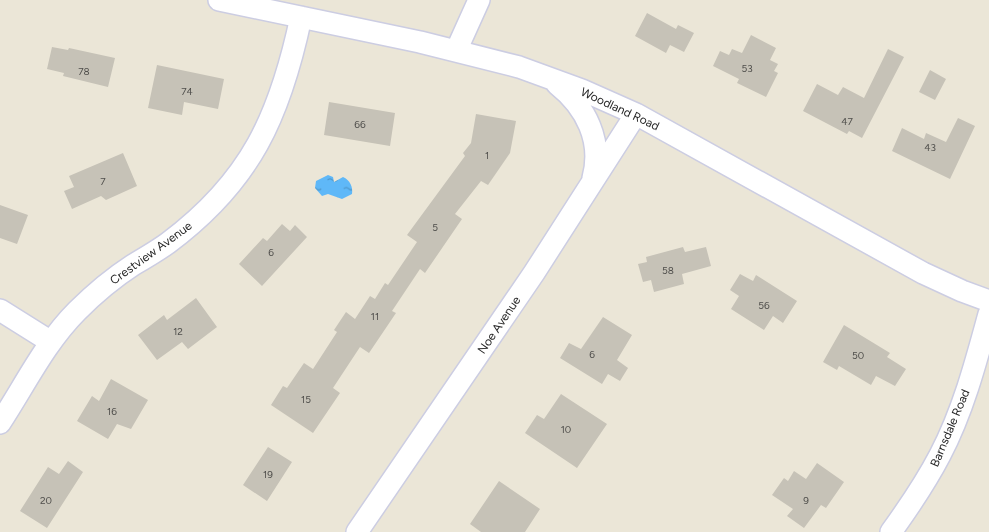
<svg xmlns="http://www.w3.org/2000/svg" width="989" height="532" viewBox="0 0 989 532" font-family="Figtree,sans-serif">
  <style>
    .water { fill: url(#water-ripples) }
    .building { fill: #c6c2b7 }
    .lines { fill: none; stroke-linecap: round; stroke-linejoin: round }
    .minor-casing { stroke: #cccde2; stroke-width: 24 }
    .minor { stroke: #fff; stroke-width: 21 }
    .labels { text-anchor: middle; stroke-width: 5; stroke-linejoin: round; paint-order: stroke }
    .number-label { font-size: 10px; fill: #4f4e4b }
    .street-label { font-size: 12px; fill: #272727; stroke: #fff }
  </style>
  <defs>
    <pattern id="water-ripples" width="26" height="14" patternUnits="userSpaceOnUse" patternTransform="scale(1.25)"><rect width="26" height="14" fill="#5fb8f8"/><path d="M2 4q2-2 4 0t4 0M15 11q2-2 4 0t4 0" fill="none" stroke="#4e96c9"/></pattern>
  </defs>
  <rect width="100%" height="100%" fill="#ebe6d7"/>
  <path class="water" d="M328 175 333 177 334 182 343 177C350 180 353 187 352 194L342 199 328 194 322 196 315 188 316 181Z"/>
  <path class="building" d="M647 13 676 29 678 25 694 33 684 52 670 45 666 53 635 36Z
    M751 35 776 48 770 60 778 64 774 71 778 73 766 97 737 83 739 79 713 66 720 51 729 55 732 49 742 53Z
    M52 47 68 50 69 48 115 58 108 87 63 76 64 73 47 69Z
    M888 49 904 57 862 138 849 131 847 134 803 111 817 84 838 95 843 87 864 98Z
    M157 65 224 79 218 109 184 102 182 115 148 108Z
    M930 70 946 79 935 100 919 92Z
    M329 102 395 113 390 146 324 135Z
    M476 114 516 121 510 153 488 185 481 181 455 214 462 219 425 273 420 269 392 311 396 313 369 353 360 347 333 388 340 393 313 433 271 405 283 386 287 388 304 363 313 369 337 332 334 330 346 312 355 319 370 296 375 299 385 283 388 285 417 242 407 235 465 156 463 153 471 143Z
    M958 118 975 126 950 179 892 151 902 128 924 139 926 133 946 142Z
    M123 153 137 186 106 200 101 196 72 209 64 191 74 187 69 176Z
    M0 205 28 215 17 244 0 238Z
    M282 224 290 231 295 225 307 237 262 286 239 264 263 238 267 241Z
    M683 247 685 252 706 247 711 266 682 274 684 284 654 292 651 280 643 282 638 264 647 262 646 257Z
    M740 274 753 281 756 275 797 301 783 323 773 316 764 330 731 309 739 296 730 290Z
    M196 298 217 327 188 349 182 342 157 360 138 335 164 315 167 320Z
    M603 317 632 335 617 360 628 368 620 381 608 374 602 384 560 358 569 343 581 349Z
    M844 325 890 353 887 357 906 369 895 386 876 376 871 385 839 366 837 370 823 362Z
    M111 379 148 400 131 429 117 424 108 439 77 421 92 396 99 401Z
    M561 394 607 424 577 468 525 433 537 415 544 419Z
    M268 447 292 462 267 501 243 485Z
    M68 461 83 472 47 528 20 511 48 467 59 474Z
    M817 463 844 482 826 508 821 505 804 528 787 516 793 509 772 495 784 478 788 481 794 471 806 479Z
    M499 481 540 509 525 532H481L470 524Z"/>
  <g class="lines">
    <defs>
      <path id="minor" d="M219 0 420 42 519 67 582 90 636 114 923 273 962 291 989 301
        M456 51 479 0
        M557 84C586 107 603 141 593 178
        M0 310 51 342
        M0 423C25 385 45 343 77 311 94 294 113 278 133 265 145 258 157 251 168 243 251 181 280 116 301 17
        M357 532 534 273 636 114
        M891 532C909 507 926 482 940 455 963 411 976 362 989 314"/>
    </defs>
    <use href="#minor" class="minor-casing"/>
    <use href="#minor" class="minor"/>
  </g>
  <g class="labels">
    <g class="number-label">
      <text x="747" y="72">53</text>
      <text x="84" y="75">78</text>
      <text x="187" y="95">74</text>
      <text x="847" y="125">47</text>
      <text x="360" y="128">66</text>
      <text x="930" y="151">43</text>
      <text x="487" y="159">1</text>
      <text x="103" y="185">7</text>
      <text x="435" y="231">5</text>
      <text x="271" y="256">6</text>
      <text x="668" y="274">58</text>
      <text x="764" y="309">56</text>
      <text x="375" y="320">11</text>
      <text x="178" y="335">12</text>
      <text x="592" y="358">6</text>
      <text x="858" y="359">50</text>
      <text x="306" y="403">15</text>
      <text x="112" y="415">16</text>
      <text x="566" y="433">10</text>
      <text x="268" y="478">19</text>
      <text x="46" y="504">20</text>
      <text x="806" y="504">9</text>
    </g>
    <g class="street-label">
      <text transform="translate(620 109) rotate(25)" y="4">Woodland Road</text>
      <text transform="translate(151 253) rotate(-36)" y="4">Crestview Avenue</text>
      <text transform="translate(499 325) rotate(-56)" y="4">Noe Avenue</text>
      <text transform="translate(950 428) rotate(-67)" y="4">Barnsdale Road</text>
    </g>
  </g>
</svg>
